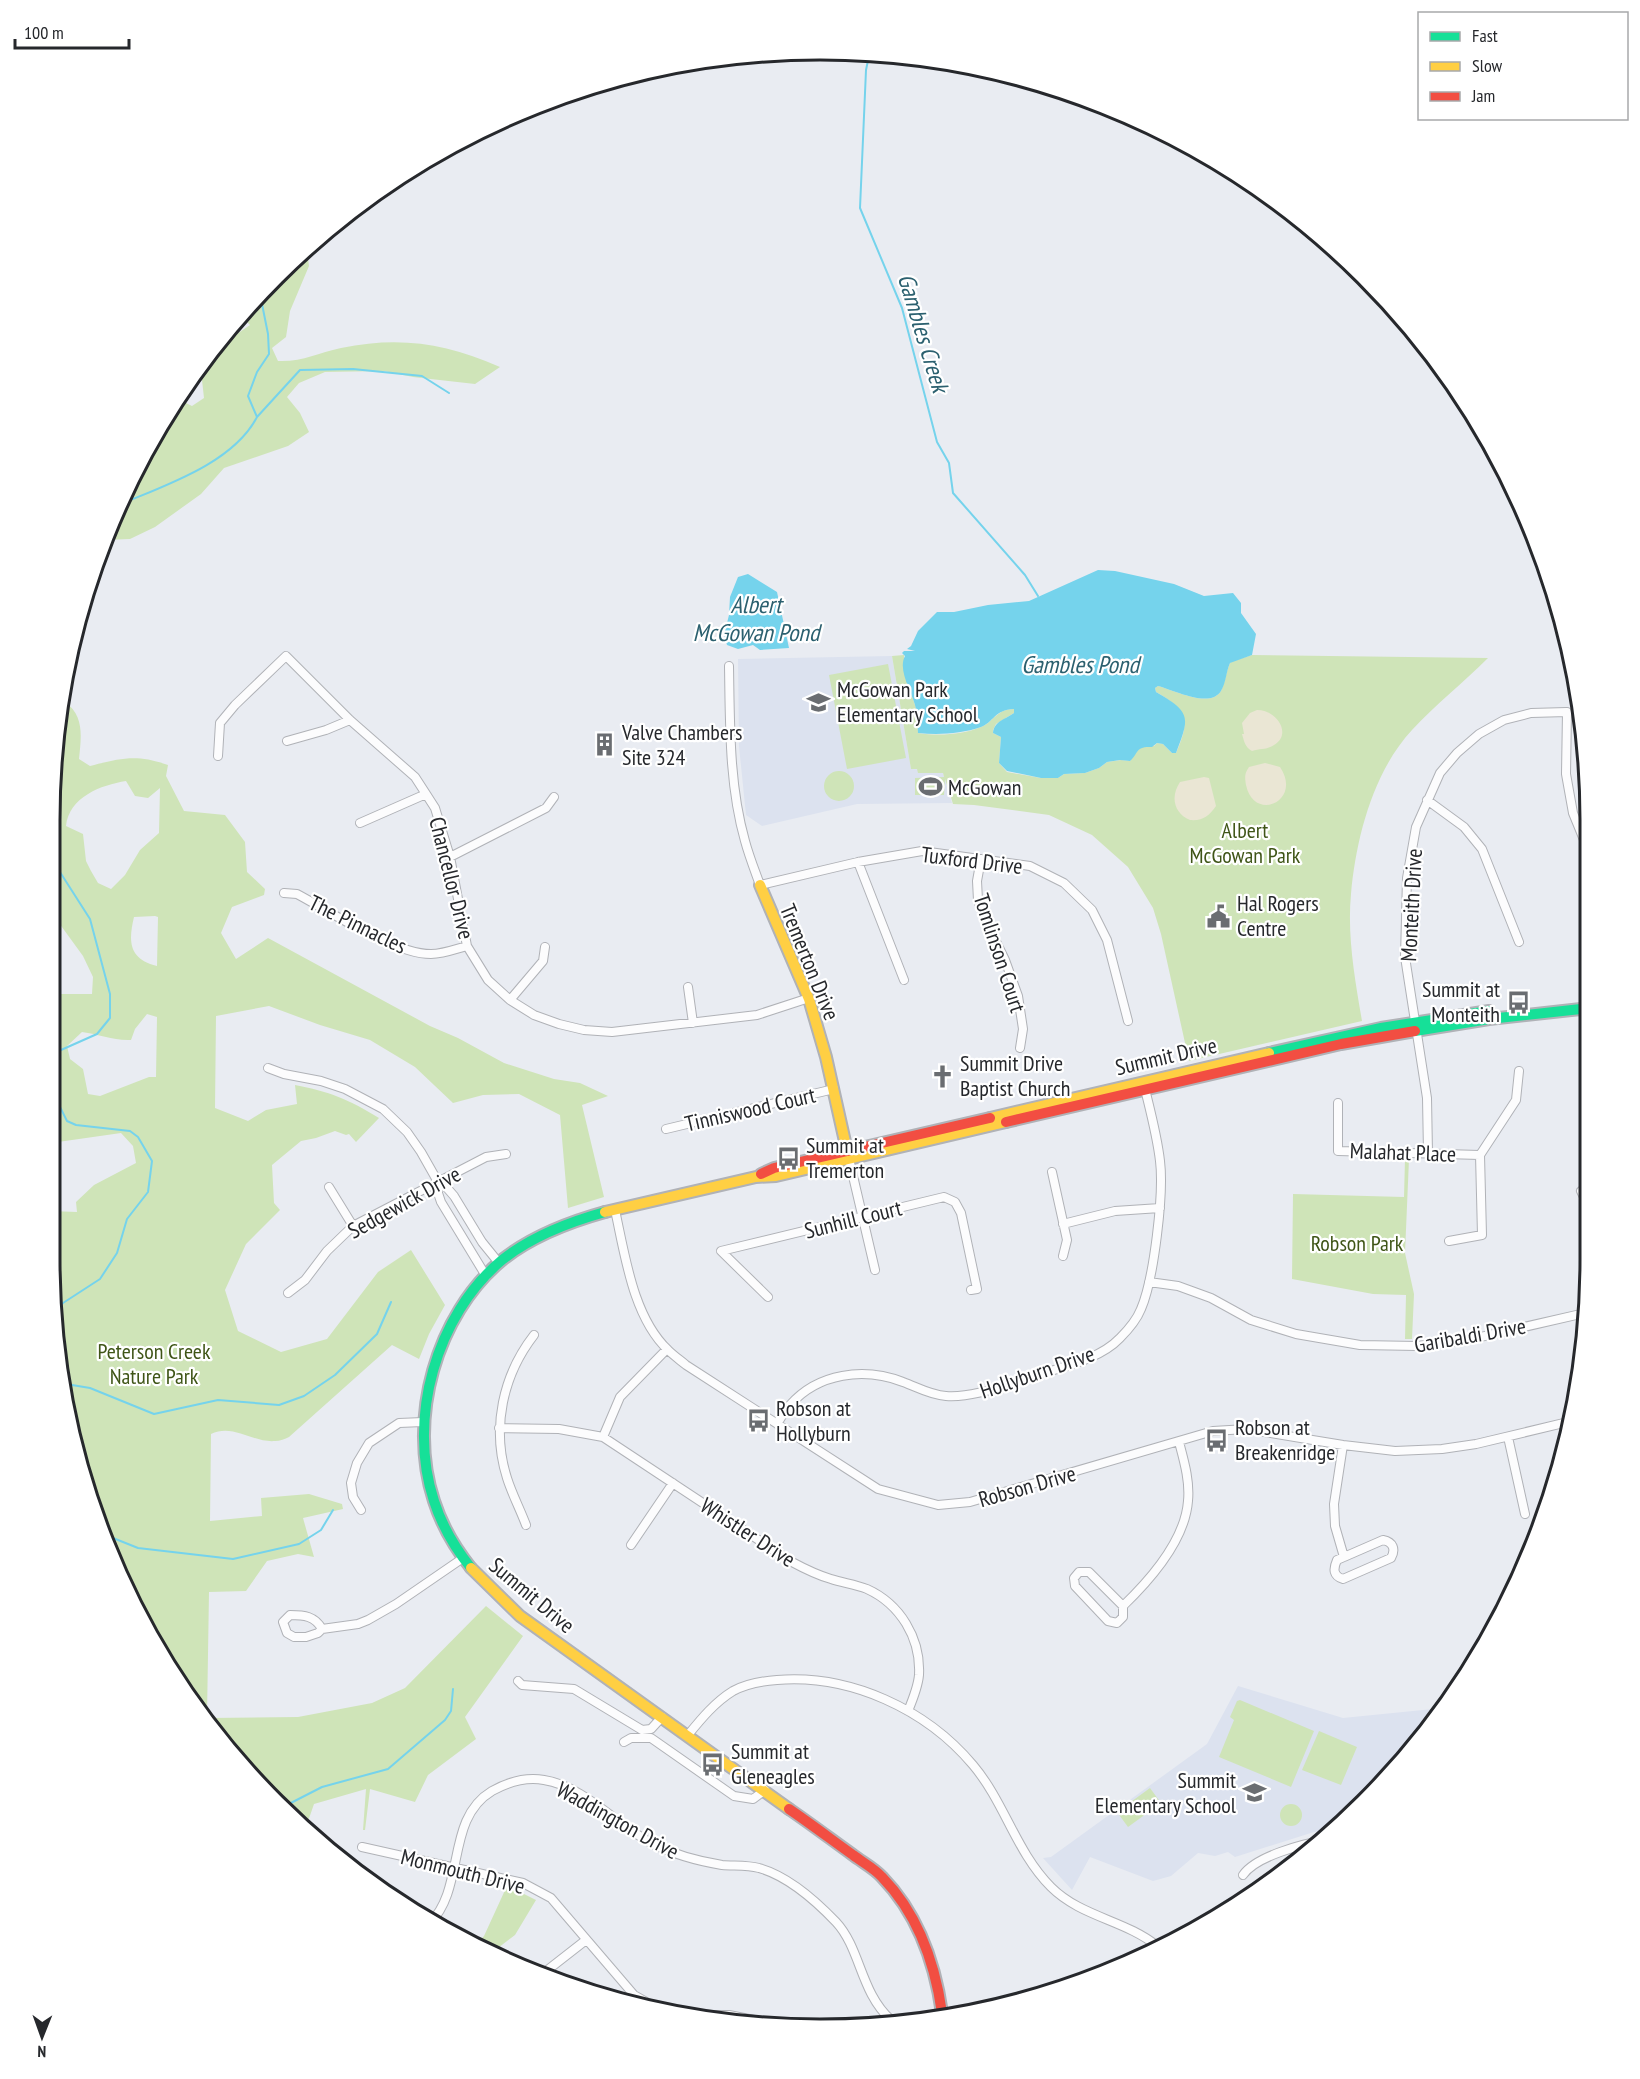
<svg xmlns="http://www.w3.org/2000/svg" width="1640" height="2079" viewBox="0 0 1640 2079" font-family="'PT Sans Narrow',sans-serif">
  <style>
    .built { fill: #dce2ef }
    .green { fill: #cfe4b8; fill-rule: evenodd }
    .sand { fill: #eae6d4 }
    .water { fill: #75d3ec }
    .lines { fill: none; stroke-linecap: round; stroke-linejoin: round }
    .stream { stroke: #75d3ec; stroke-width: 2 }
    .street-casing { stroke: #b0b2b7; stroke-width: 10 }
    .fast-casing { stroke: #b0b2b7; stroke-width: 14 }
    .slow-casing { stroke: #b0b2b7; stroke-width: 14 }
    .jam-casing { stroke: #b0b2b7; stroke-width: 14 }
    .street { stroke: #fcfcfd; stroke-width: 8 }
    .fast { stroke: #16e098; stroke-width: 10 }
    .slow { stroke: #ffcf43; stroke-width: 10 }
    .jam { stroke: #f24e42; stroke-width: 10 }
    .labels { text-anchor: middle; stroke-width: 4.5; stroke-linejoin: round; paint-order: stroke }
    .poi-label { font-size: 22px; fill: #26282c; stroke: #fff; text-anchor: start }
    .park-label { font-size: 22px; fill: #3f5517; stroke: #fff }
    .street-label { font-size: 22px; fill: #26282c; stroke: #fff }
    .water-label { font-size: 24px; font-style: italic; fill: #2b606f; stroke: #fff }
    .rim { fill: none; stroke: #26282c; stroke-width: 3 }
  </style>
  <rect width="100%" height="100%" fill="#e9ecf2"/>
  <path class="built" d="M892 656 911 769 942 770 952 803 857 804 762 826 746 815 739 746 738 659Z
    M1238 1686 1343 1718 1443 1708 1336 1829 1314 1832 1235 1857 1228 1852 1215 1856 1198 1853 1171 1876 1153 1881 1090 1857 1072 1890 1043 1858 1051 1857 1207 1744Z"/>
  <path class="green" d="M317 237 307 251 309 266 290 311 286 337 272 348 278 361C303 362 317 353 341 348 400 336 445 343 500 367L475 384 413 377 384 371 325 372 299 383 287 397 300 413 309 432 288 446 224 468 201 494 155 527 130 539 105 540 153 435 178 399 192 406 204 398 202 380 204 363 220 341 231 338 250 325 239 314 240 312Z
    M904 655V672L917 711 918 733C938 736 962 735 981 727 994 722 996 709 1014 709V713L996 724 993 730V733L1001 737 999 763 1007 772 1041 778H1058L1064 774 1085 773 1099 768 1107 762 1121 760 1130 761 1138 749 1144 746H1154L1157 743 1163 744 1172 753H1176C1191 719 1187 710 1156 692L1155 688 1158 686C1174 690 1210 709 1221 691 1225 683 1226 672 1230 663L1233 661 1252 655 1488 658C1463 683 1435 705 1412 730 1373 772 1356 838 1351 894 1347 936 1355 980 1362 1021L1189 1061 1161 934 1153 908 1128 867 1092 835 1049 815 974 805 953 804 945 779 944 795H915V778L944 777 943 773H918L917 769H911L892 656Z
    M888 664 906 758 847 769 829 675Z
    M65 702C85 716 81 738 79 759L90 766C121 758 137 754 168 765L166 776 184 811 225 815 245 842 247 872 265 889 264 895 232 907 221 933 236 959 268 938 430 1026 458 1038 504 1063 554 1079 580 1083 608 1096 582 1105 604 1197 568 1208 560 1115 519 1094 483 1095 453 1103 415 1067 370 1040 320 1025 269 1006 216 1016 215 1108 248 1121 266 1110 297 1104 295 1085C328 1091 350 1100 379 1118L356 1142 349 1134 346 1135 335 1131 316 1138 301 1141 272 1165 274 1203 280 1210 246 1244 225 1290 238 1331 281 1352 327 1339 378 1272 411 1250 445 1305 429 1334 419 1359 392 1345 289 1437C285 1439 280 1441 275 1441 253 1443 233 1423 211 1434L210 1521 262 1516 261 1498 309 1494 342 1504 343 1509 303 1518 314 1557 298 1554 267 1561 246 1591 209 1592 207 1716 153 1644 76 1458 50 1259V1211L77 1212 76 1202 94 1185 136 1163 133 1146 121 1133 51 1143 50 994H92L93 977 83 956 51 912V770ZM126 781 135 796 148 798 160 788 159 833 140 850 125 875 111 889 98 883 91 871 86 861 83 834 66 826C69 797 101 785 126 781ZM155 916 158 917 157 966C129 959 128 942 134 917ZM147 1014 157 1017 156 1077H149L100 1096 88 1094 83 1069 70 1059 67 1046 82 1032C99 1034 114 1041 131 1040L135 1029Z
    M824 786a15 15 0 1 1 30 0a15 15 0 1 1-30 0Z
    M1405 1159H1409L1405 1253 1414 1294 1412 1339H1405L1406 1295 1373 1294 1292 1279 1293 1194 1404 1197Z
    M486 1606 523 1636 465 1717 476 1739 428 1775 415 1802 370 1789 365 1830H363L366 1789 314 1804 306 1827 275 1804 209 1718 298 1717 372 1703 405 1688Z
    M1240 1700 1314 1731 1291 1787 1219 1757 1234 1720 1230 1717 1237 1701Z
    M1319 1731 1357 1747 1341 1785 1302 1770Z
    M1150 1788 1161 1803 1128 1827 1117 1812Z
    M1280 1815a11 11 0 1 1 22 0a11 11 0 1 1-22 0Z
    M506 1888 520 1892 536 1900 515 1935 494 1951 477 1944 484 1936Z"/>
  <path class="sand" d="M1257 710C1278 710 1292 735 1274 745 1266 750 1260 748 1252 751 1245 747 1244 741 1242 734H1244L1242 723 1250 713Z
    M1265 763 1280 767C1303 801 1254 823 1246 785 1245 778 1244 774 1249 767Z
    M1204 777 1209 778 1216 806C1209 816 1203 821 1190 820 1174 813 1170 797 1180 782Z"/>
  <path class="water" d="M1098 570 1115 571 1174 584 1204 596 1233 593 1241 603V613L1256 634 1252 655 1230 663C1226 672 1226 683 1221 691 1210 709 1174 690 1158 686L1155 688 1156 692C1191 712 1190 717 1176 753H1172L1163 744 1157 743 1152 747C1135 746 1139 753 1130 761L1120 760 1107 762 1099 768 1085 773 1064 774 1058 778H1041L1007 771 999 763 1001 737 993 733C994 721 1006 719 1014 713V709C994 710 994 722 981 727 961 734 938 735 918 733 917 725 918 717 916 709 913 693 897 671 905 656L902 653 904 651H915L907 649 911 646 918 631 937 612H954L988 605 1029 601Z
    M748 574 777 592 789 648 760 650 753 645 738 649 727 645 724 635 729 615 730 597 738 577Z"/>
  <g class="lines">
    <path class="stream" d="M870 51 866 70 860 208 902 308 937 442 949 463 953 493 1025 575 1038 596
      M257 417 248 396 257 372 269 354 268 334 262 304 264 288
      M121 504C166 485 233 463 257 417L300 370 353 369 422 376 449 393
      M50 1064 52 1054 97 1034 110 1018V994L90 919 51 858
      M50 1072 59 1105 67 1121 76 1125 130 1131 138 1137 152 1161 148 1192 127 1219 117 1253 100 1279 63 1303 56 1312
      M66 1384 90 1388 154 1414 218 1400 279 1405 304 1396 335 1375 377 1334 391 1302
      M108 1536 138 1548 233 1559 299 1544 321 1530 333 1510
      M281 1808 322 1787 388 1769 445 1720 451 1711 453 1689"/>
    <defs>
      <path id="street" d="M729 666C730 724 729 785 745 841 749 856 755 871 760 885L858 862 922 851 1030 866 1064 883 1092 910 1107 940 1128 1021
        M287 741 326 730 350 720
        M218 756 220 723 235 705 286 656 350 720 415 777 426 794 435 808 450 857 467 946 488 980 510 1000 534 1015 559 1024 584 1030 612 1032 757 1015 809 998
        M1427 800 1464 827 1482 849 1519 942
        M360 823 426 794
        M450 857 546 808 554 797
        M981 859 977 881 978 900 984 917 1005 960 1018 996 1023 1029 1020 1048
        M858 862 904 980
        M284 893 297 894C331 912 394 954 431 954 443 954 456 949 467 946
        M688 987 693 1023
        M510 1000 543 961 545 947
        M268 1068 284 1074 321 1081 345 1089 383 1109 407 1132 421 1152 438 1182 447 1188 454 1196 482 1242 499 1263
        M1338 1103V1151L1480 1155
        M666 1129 834 1089
        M1428 1153 1427 1098 1405 957 1407 878 1416 827 1440 773 1457 753 1479 734 1504 720 1531 713 1567 712 1566 774 1573 813 1589 852
        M849 1159 875 1270
        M1052 1172 1067 1240 1063 1256
        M438 1182V1193L441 1202 486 1276
        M1590 1185 1581 1191 1590 1209
        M329 1187 353 1226
        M615 1210C625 1255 633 1317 668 1350 673 1355 680 1360 686 1365L878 1489 938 1505 970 1502 1213 1431 1246 1429 1343 1445 1395 1451 1442 1449 1476 1444 1572 1421
        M1063 1224 1115 1211 1160 1208
        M1449 1241 1482 1235 1480 1155 1516 1100 1519 1071
        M1149 1282 1178 1286 1211 1298 1251 1320 1296 1334 1360 1345 1417 1346 1463 1341 1585 1313
        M288 1293 305 1280 327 1251 353 1226 486 1157 506 1154
        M768 1297 721 1251 944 1197 955 1202 961 1213 977 1289 971 1290
        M777 1424C781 1417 785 1411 790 1405 818 1373 864 1367 903 1382 917 1387 930 1395 946 1396 975 1398 1006 1384 1034 1376 1062 1367 1099 1360 1120 1338 1128 1330 1137 1319 1141 1309 1154 1279 1164 1193 1160 1161 1157 1135 1150 1110 1144 1085
        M499 1428 559 1429 603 1437 792 1562C805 1569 817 1575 831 1579 843 1583 855 1584 867 1589 900 1604 921 1638 919 1675 918 1687 913 1699 908 1711
        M603 1437 620 1397 667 1349
        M1508 1437 1525 1514
        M1343 1445 1334 1504 1335 1526 1344 1557 1337 1560C1333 1569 1333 1576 1343 1579L1391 1558C1396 1549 1393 1542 1383 1540L1344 1557
        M361 1510 353 1497 351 1483 357 1463 369 1443 399 1423 423 1422
        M526 1525C520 1509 512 1494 507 1478 491 1428 503 1375 534 1335
        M631 1545 673 1483
        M1123 1606 1089 1572H1079L1074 1578 1075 1586 1108 1621 1117 1623 1123 1617V1606C1150 1580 1185 1541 1188 1501 1190 1481 1184 1461 1179 1442
        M322 1629C315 1616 304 1615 290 1615L283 1622 287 1633 294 1637H306L318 1633 322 1629 358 1624 368 1620 396 1604 463 1558
        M518 1681 522 1685 574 1689 642 1730 651 1729 662 1717
        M688 1735C701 1719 715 1702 733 1691 746 1684 762 1681 777 1680 850 1674 926 1709 973 1765 1005 1803 1016 1852 1051 1887 1081 1917 1125 1920 1157 1946
        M624 1742 631 1738H651L734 1796 753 1799 765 1790
        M362 1847 523 1883 551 1898 634 1995 657 2008
        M1243 1875C1256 1856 1303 1844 1325 1840
        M430 1923C466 1887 445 1819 492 1791 508 1782 526 1777 544 1780 584 1786 618 1826 653 1844 675 1855 698 1861 722 1865 734 1866 747 1865 759 1868 788 1876 815 1900 836 1922 861 1949 860 1992 891 2020
        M545 1972 586 1940
        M707 2015H729L759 2021"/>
      <path id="fast" d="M1415 1031 1489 1019 1590 1008
        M1269 1053 1381 1028 1489 1011
        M471 1568C455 1548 442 1526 434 1501 407 1419 436 1315 502 1260 532 1236 569 1222 605 1212"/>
      <path id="slow" d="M760 885 809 999 826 1057 848 1155
        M990 1118 1269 1053
        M605 1212 756 1177 776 1176 1006 1122
        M471 1568 520 1616 789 1809"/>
      <path id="jam" d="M1006 1122 1341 1044 1415 1031
        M761 1174 774 1168 990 1118
        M789 1809C811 1824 832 1840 853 1855 862 1862 874 1868 882 1877 918 1914 935 1963 942 2013"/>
    </defs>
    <use href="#street" class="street-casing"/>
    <use href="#fast" class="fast-casing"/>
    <use href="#slow" class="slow-casing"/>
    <use href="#jam" class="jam-casing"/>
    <use href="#street" class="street"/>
    <use href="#fast" class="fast"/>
    <use href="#slow" class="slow"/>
    <use href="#jam" class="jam"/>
  </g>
  <defs>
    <symbol id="school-bare" viewBox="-9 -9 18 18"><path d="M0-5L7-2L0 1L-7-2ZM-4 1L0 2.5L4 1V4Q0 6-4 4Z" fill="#6a6d71" stroke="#fff" stroke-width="2.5" paint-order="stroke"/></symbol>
    <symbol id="building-bare" viewBox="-9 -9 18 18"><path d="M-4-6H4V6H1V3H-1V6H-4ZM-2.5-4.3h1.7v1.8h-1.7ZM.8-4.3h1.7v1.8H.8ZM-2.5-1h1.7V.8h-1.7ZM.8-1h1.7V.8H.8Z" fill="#6a6d71" stroke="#fff" stroke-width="2.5" paint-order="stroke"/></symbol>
    <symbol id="stadium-bare" viewBox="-9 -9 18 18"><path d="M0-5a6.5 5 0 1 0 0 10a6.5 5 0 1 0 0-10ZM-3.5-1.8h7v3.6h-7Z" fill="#6a6d71" stroke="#fff" stroke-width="2.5" paint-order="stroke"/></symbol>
    <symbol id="civic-bare" viewBox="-9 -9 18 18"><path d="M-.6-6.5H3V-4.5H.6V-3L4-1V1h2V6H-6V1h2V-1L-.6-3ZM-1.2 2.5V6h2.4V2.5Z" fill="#6a6d71" stroke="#fff" stroke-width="2.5" paint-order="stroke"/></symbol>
    <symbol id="bus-bare" viewBox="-9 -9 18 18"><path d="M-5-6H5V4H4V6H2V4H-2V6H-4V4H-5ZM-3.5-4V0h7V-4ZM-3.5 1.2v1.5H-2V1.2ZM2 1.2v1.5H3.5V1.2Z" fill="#6a6d71" stroke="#fff" stroke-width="2.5" paint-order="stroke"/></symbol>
    <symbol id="church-bare" viewBox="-9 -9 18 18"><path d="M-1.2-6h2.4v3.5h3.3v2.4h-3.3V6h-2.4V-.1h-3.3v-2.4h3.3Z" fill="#6a6d71" stroke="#fff" stroke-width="2.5" paint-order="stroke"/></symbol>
  </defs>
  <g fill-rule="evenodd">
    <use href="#school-bare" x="802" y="686" width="33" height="33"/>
    <use href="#building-bare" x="588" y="728" width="33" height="33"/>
    <use href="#stadium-bare" x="914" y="770" width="33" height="33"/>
    <use href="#civic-bare" x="1202" y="900" width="33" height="33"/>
    <use href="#bus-bare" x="1502" y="986" width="33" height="33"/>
    <use href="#church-bare" x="926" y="1060" width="33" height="33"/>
    <use href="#bus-bare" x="772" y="1142" width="33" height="33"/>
    <use href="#bus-bare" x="742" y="1404" width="33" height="33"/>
    <use href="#bus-bare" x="1200" y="1424" width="33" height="33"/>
    <use href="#bus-bare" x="696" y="1748" width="33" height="33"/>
    <use href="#school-bare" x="1238" y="1776" width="33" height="33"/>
  </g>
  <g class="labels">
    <g class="poi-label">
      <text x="837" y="697">McGowan Park<tspan x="837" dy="25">Elementary School</tspan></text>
      <text x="622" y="740">Valve Chambers<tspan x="622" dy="25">Site 324</tspan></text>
      <text x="948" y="795">McGowan</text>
      <text x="1237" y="911">Hal Rogers<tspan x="1237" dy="25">Centre</tspan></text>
      <text x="1500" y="997" text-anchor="end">Summit at<tspan x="1500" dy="25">Monteith</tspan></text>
      <text x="960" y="1071">Summit Drive<tspan x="960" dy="25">Baptist Church</tspan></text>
      <text x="806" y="1153">Summit at<tspan x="806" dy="25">Tremerton</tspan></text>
      <text x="776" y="1416">Robson at<tspan x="776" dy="25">Hollyburn</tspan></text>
      <text x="1235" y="1435">Robson at<tspan x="1235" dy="25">Breakenridge</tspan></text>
      <text x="731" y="1759">Summit at<tspan x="731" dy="25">Gleneagles</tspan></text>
      <text x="1236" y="1788" text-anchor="end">Summit<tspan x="1236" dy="25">Elementary School</tspan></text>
    </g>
    <g class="park-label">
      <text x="1245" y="838">Albert<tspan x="1245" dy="25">McGowan Park</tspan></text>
      <text x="1357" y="1251">Robson Park</text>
      <text x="154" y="1359">Peterson Creek<tspan x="154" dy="25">Nature Park</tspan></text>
    </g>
    <g class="street-label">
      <text transform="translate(972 860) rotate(7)" y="8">Tuxford Drive</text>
      <text transform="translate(452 878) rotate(76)" y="8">Chancellor Drive</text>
      <text transform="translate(1411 905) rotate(-87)" y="8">Monteith Drive</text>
      <text transform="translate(358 924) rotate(26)" y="8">The Pinnacles</text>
      <text transform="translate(1000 953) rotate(72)" y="8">Tomlinson Court</text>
      <text transform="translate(810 962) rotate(68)" y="8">Tremerton Drive</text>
      <text transform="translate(1166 1056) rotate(-13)" y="8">Summit Drive</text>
      <text transform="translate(750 1109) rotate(-13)" y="8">Tinniswood Court</text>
      <text transform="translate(1403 1152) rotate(2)" y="8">Malahat Place</text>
      <text transform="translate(404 1202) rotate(-29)" y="8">Sedgewick Drive</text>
      <text transform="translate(853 1219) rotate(-14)" y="8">Sunhill Court</text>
      <text transform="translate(1470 1335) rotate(-10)" y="8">Garibaldi Drive</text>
      <text transform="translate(1037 1372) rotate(-19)" y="8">Hollyburn Drive</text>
      <text transform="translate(1027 1486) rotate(-16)" y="8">Robson Drive</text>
      <text transform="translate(748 1532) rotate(33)" y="8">Whistler Drive</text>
      <text transform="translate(532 1595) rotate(40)" y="8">Summit Drive</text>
      <text transform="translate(618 1820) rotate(29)" y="8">Waddington Drive</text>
      <text transform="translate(463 1871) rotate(14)" y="8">Monmouth Drive</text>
    </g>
    <g class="water-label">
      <text transform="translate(923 333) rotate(73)" y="8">Gambles Creek</text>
      <text x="756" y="613">Albert<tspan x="756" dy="28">McGowan Pond</tspan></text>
      <text x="1080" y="673">Gambles Pond</text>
    </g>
  </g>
  <path d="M0 0H1640V2079H0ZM820 60H820A760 760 0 0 1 1580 820V1259A760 760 0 0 1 820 2019H820A760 760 0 0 1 60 1259V820A760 760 0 0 1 820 60Z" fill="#fff" fill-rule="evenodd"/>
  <path class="rim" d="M820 60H820A760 760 0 0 1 1580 820V1259A760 760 0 0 1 820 2019H820A760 760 0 0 1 60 1259V820A760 760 0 0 1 820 60Z"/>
  <rect x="1418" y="12" width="210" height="108" fill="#ffffff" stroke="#a8a9ab" stroke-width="1.5"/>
  <rect x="1430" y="32" width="30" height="9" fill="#16e098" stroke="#a8a9ab" stroke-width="1.5"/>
  <text x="1472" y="42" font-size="18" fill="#26282c">Fast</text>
  <rect x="1430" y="62" width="30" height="9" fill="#ffcf43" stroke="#a8a9ab" stroke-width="1.5"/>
  <text x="1472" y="72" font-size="18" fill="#26282c">Slow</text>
  <rect x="1430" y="92" width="30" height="9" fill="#f24e42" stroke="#a8a9ab" stroke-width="1.5"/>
  <text x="1472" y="102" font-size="18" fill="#26282c">Jam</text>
  <g transform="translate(42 2037) rotate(181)" stroke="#ffffff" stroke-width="4.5" paint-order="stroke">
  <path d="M0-4.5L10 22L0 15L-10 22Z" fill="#26282c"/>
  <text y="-9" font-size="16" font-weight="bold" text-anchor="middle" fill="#26282c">N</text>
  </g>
  <path d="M15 39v9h114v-9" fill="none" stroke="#26282c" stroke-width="3"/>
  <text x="24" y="39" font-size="18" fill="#26282c" stroke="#ffffff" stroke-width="4.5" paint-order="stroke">100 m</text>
</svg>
